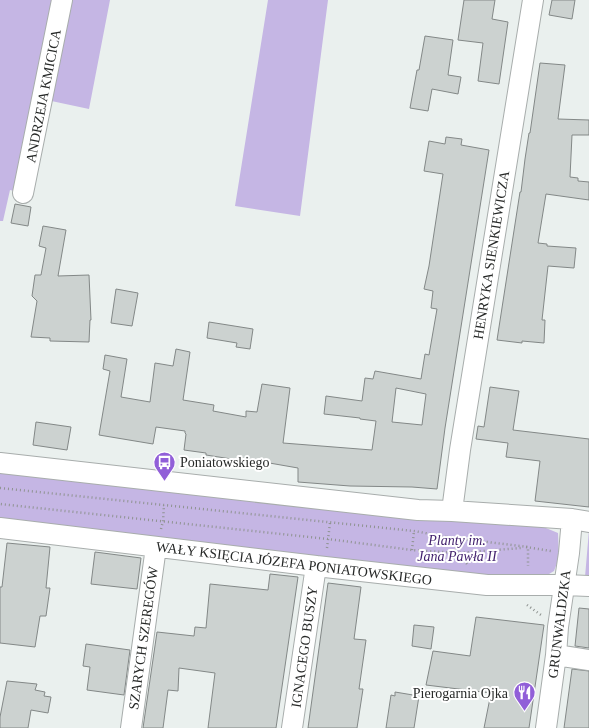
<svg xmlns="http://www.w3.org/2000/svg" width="589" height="728" viewBox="0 0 589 728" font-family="Georgia,serif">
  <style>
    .green { fill: #c5b6e4 }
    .building { fill: #ccd2d0; stroke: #838887; fill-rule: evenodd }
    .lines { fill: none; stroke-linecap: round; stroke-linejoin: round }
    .minor-casing { stroke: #a8adac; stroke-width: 22 }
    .path { stroke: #8f9391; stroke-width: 2.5; stroke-dasharray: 1 3; stroke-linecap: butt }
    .minor { stroke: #fff; stroke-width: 20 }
    .labels { text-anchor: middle; stroke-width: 4; stroke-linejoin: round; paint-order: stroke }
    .street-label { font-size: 14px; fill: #272928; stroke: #fff }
    .poi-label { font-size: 14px; fill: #272928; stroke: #fff; text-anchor: start }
    .park-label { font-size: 14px; font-style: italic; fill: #43226e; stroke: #fff }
  </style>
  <rect width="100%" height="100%" fill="#eaf0ee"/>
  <path class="green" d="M0 0H110L89 109 42 99 23 193 10 190 3 221H0Z
    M268 0H328L300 216 235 206Z
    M0 471 541 526 558 533 559 558 554 571 544 577 455 575 0 523Z
    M589 530V577H585Z"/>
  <path class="building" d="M464 0H495L492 19 508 22 499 84 478 81 483 43 458 40Z
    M552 0H575L572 19 549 15Z
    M425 36 453 40 448 75 461 77 458 94 432 89 428 111 410 108 417 70H419Z
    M540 63 565 65 558 119 589 120V135H572L570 177 578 178V181L589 182V200L546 194 538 243 547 244V246L576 248 574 268 548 266 542 320H545L544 343 522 341V343L497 340 520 192H521L525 159 529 133H530Z
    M446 137 462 139 461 145 489 150 445 428 437 489 412 487 350 486 298 482V468L258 461 257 463 225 458 206 455V453L184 450 186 434 185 433V431L156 427 153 444 99 435 110 371 103 369 105 355 127 359 121 397 150 402 155 363 173 366 176 349 190 352 183 400 214 405 213 411 246 417V411L257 412 262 384 290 388 283 443 372 450 376 421 360 419V418L324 414 326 396 362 401 365 378 373 379 375 371 421 379 425 354 429 355 437 309 431 308 433 291 424 289 429 266 443 174 424 171 429 141 445 144ZM396 388 426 394 422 425 392 422Z
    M15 204 31 207 28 226 11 223Z
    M43 226 66 230 58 276 89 275 91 320H90L89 342 50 341V338L31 337 37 301 32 296 35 275H41L46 248 39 246Z
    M116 289 138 293 132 326 111 323Z
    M209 322 253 329 250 349 236 347 237 343 207 338Z
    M490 387 519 391 513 430 589 439V507L535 501 540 461 506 457 508 443 476 439 478 426 484 427Z
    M36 422 71 427 67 450 33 445Z
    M7 543 50 547 46 588H50L46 616H40L35 647 0 643V587H2Z
    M95 552 141 558 137 589 91 584Z
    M270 574 298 577 276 728H208L215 673 179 668 178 691 168 690 163 728H143L157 632 194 636 195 627 206 628 210 584 268 590Z
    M328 583 361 587 354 639 366 640 359 689H363L357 728H308Z
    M579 608 589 609V648L575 646Z
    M476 617 544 625 529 728H484L491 693 426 685 433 651 470 656Z
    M414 625 434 627 431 649 412 646Z
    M86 644 130 650 124 695 87 690 90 667 83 666Z
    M572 669 589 671V728H564Z
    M7 681 37 684 35 690 45 692 44 696 51 697 48 713 31 710 28 728H0V717Z
    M395 692 419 696 414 728H386L391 695 395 696Z"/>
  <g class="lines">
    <defs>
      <path id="minor" d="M23 193 62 0
        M0 463 418 510 452 511 572 519 589 522
        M452 511 460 450 533 0
        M0 528 316 566 487 585H565L589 586
        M556 655 589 660
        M131 728 156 547
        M292 728 316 566
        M546 728 556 655 558 627 569 553 572 519"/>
    </defs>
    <use href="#minor" class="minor-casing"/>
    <path class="path" d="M0 488 414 531 447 537 458 553 412 550 328 539 0 504
      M161 529 163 521 164 505
      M447 537 528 547V566
      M526 547 551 551
      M327 548 330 523
      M412 550 414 531
      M467 564 458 553 521 548
      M527 605 541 615"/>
    <use href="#minor" class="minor"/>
  </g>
  <defs>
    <symbol id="bus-pin" viewBox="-11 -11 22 30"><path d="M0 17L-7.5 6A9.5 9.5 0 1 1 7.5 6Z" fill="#915fd8" stroke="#fff"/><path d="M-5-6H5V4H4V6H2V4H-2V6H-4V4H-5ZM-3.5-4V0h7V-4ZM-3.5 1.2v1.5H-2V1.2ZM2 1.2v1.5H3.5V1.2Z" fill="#fff"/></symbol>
    <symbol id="restaurant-pin" viewBox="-11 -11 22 30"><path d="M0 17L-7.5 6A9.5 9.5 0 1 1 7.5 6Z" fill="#915fd8" stroke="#fff"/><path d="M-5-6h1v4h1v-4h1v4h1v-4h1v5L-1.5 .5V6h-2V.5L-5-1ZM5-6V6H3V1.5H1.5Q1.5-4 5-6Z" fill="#fff"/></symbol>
  </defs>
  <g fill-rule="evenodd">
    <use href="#bus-pin" x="152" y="450" width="25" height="34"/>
    <use href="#restaurant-pin" x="512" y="680" width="25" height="34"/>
  </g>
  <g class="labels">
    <g class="street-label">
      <text transform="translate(43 96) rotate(-79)" y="5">ANDRZEJA KMICICA</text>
      <text transform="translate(491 255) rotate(-81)" y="5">HENRYKA SIENKIEWICZA</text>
      <text transform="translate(294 563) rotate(7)" y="5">WAŁY KSIĘCIA JÓZEFA PONIATOWSKIEGO</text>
      <text transform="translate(559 624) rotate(-83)" y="5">GRUNWALDZKA</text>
      <text transform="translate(143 638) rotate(-82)" y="5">SZARYCH SZEREGÓW</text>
      <text transform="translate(304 647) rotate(-82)" y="5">IGNACEGO BUSZY</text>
    </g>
    <g class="poi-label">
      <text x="180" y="467">Poniatowskiego</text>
      <text x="508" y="698" text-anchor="end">Pierogarnia Ojka</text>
    </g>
    <g class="park-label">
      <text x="457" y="545">Planty im.<tspan x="457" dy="16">Jana Pawła II</tspan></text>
    </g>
  </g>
</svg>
